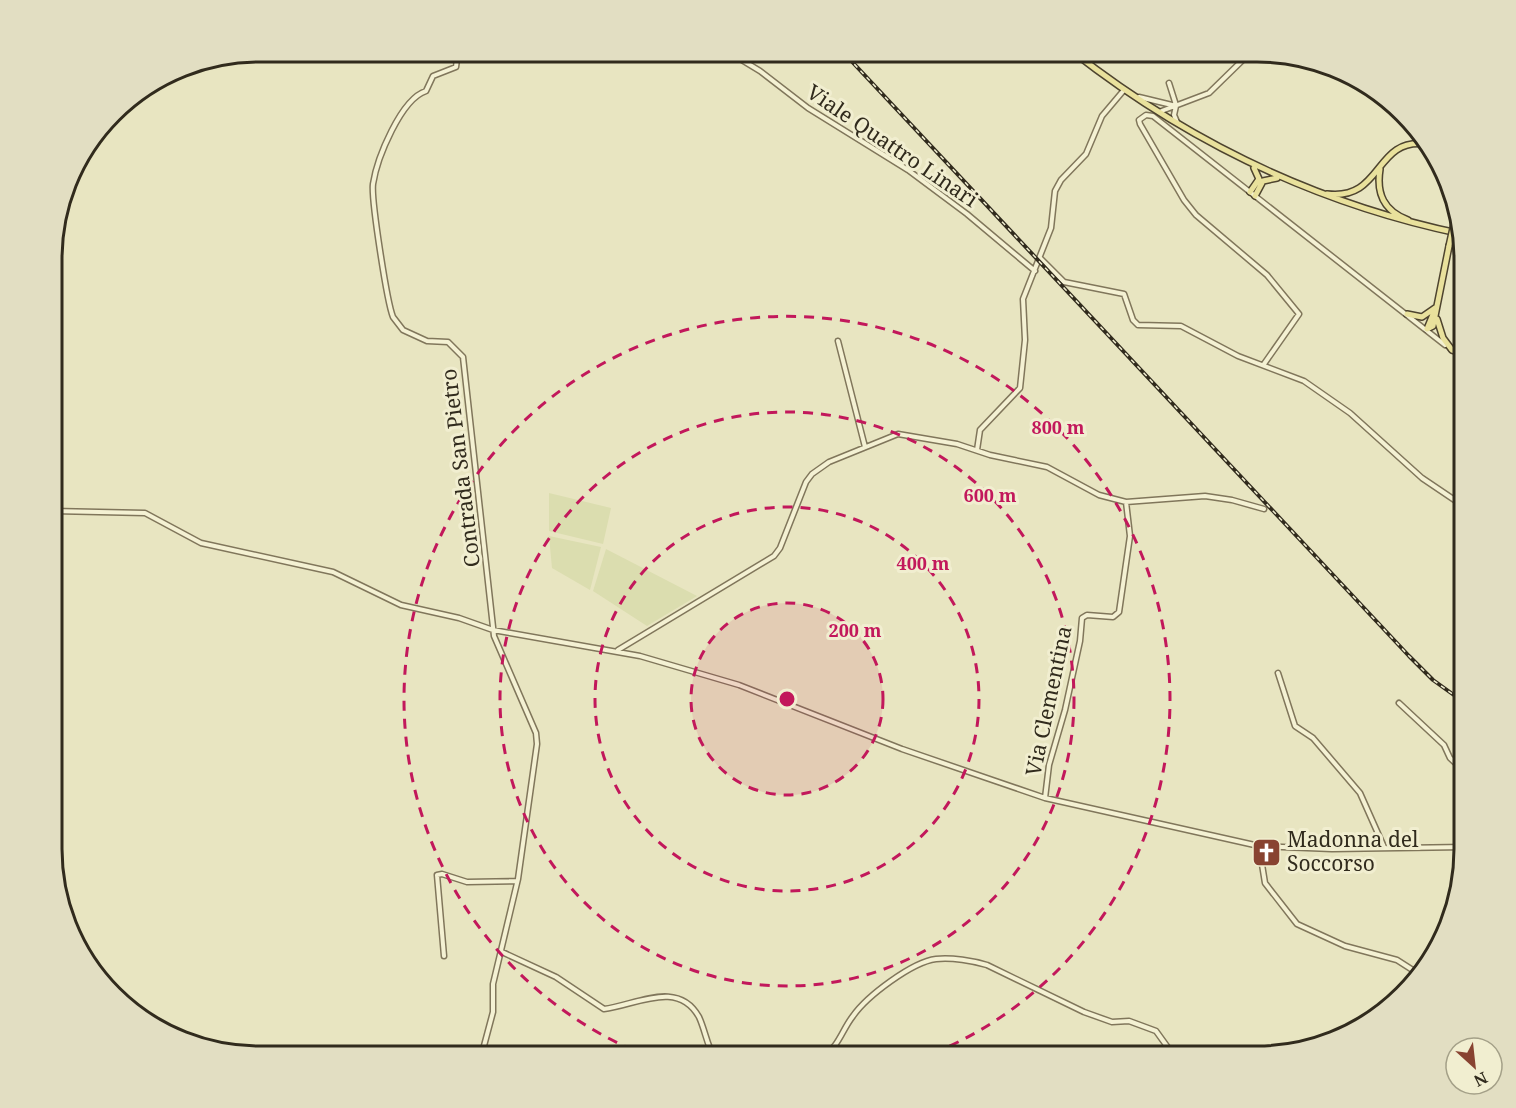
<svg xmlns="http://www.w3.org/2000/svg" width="1516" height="1108" viewBox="0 0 1516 1108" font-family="'Noto Serif',serif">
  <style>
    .farmland { fill: #dbddaf }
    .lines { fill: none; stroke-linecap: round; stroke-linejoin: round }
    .minor-casing { stroke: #80765b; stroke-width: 7 }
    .major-casing { stroke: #4e442f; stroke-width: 8 }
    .minor { stroke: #f4f1d3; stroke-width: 4 }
    .major { stroke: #e9e19c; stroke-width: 5 }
    .rail-casing { stroke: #312b1d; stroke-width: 4 }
    .rail { stroke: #f1eed0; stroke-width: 1.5; stroke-dasharray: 4.5; stroke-linecap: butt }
    .major-bridge-casing { stroke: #4e442f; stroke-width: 8; stroke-linecap: butt }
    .major-bridge { stroke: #e9e19c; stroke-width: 5 }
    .ring { fill: none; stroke: #c2185b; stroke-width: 3; stroke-dasharray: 10 8 }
    .labels { text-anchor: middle; stroke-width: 6; stroke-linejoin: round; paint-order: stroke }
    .street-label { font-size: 21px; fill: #312b1d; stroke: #f1eed0 }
    .poi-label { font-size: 21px; fill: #312b1d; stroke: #f1eed0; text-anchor: start }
    .rim { fill: none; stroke: #312b1d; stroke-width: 3 }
    .centre { fill: #c2185b; stroke: #f1eed0; stroke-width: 3 }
    .ring-label { font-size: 18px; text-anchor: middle; font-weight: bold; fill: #c2185b; stroke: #f1eed0; stroke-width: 6; stroke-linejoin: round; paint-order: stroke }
  </style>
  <rect width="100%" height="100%" fill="#e8e5c1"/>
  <path class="farmland" d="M549 493 611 508 603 544 549 531Z
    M549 536 601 547 590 590 552 568Z
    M606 549 697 596 647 626 593 591Z"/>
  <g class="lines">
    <defs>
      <path id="minor" d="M458 51 456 67 433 76 426 91C401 99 377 158 373 184 371 199 387 302 393 317L403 330 427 341 448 342 463 357 494 636 536 733 537 744 518 879 493 984V1012L481 1057
        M727 51 760 71 808 108 908 170 967 214 1035 271
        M1169 83 1176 105
        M1139 97 1176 106
        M1176 106 1174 115 1177 122
        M1159 112 1209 93 1252 51
        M1040 258 1064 282 1124 294 1133 320 1138 325 1181 326 1238 356 1304 381 1350 413 1422 478 1465 507
        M838 341 865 447
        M1451 349 1465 360
        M1264 364 1299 314 1267 275 1196 215 1184 200 1140 124 1139 120 1146 115 1153 116 1445 345
        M977 450 980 430 1020 388 1025 340 1023 299 1051 228 1055 191 1061 180 1086 154 1102 116 1124 90
        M53 511 145 513 201 543 333 572 401 605 459 618 493 630 640 656 739 685 902 749 1045 798 1259 846 1332 849 1465 847
        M618 650 774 556 780 548 806 482 812 474 829 462 898 434 957 444 990 455 1047 467 1099 495 1126 502 1205 496 1232 500 1264 509
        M1278 673 1295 726 1313 738 1360 793 1384 847
        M1399 703 1444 745 1450 758 1465 772
        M1045 798 1049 765 1065 710 1080 641 1082 618 1087 615 1113 617 1119 612 1130 536 1126 502
        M1259 846 1265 883 1297 924 1345 946 1397 960 1422 976
        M502 952 556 977 604 1009C636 1005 678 979 699 1017 705 1030 707 1045 714 1057
        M444 956 437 875 442 874 467 882 517 881
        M823 1057C839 1046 842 1030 853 1016 867 996 912 962 936 959 951 957 974 961 987 965L1084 1012 1112 1022 1129 1021 1156 1031 1169 1049C1196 1053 1235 1043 1259 1057"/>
      <path id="major" d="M1072 51C1188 142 1318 204 1462 234
        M1380 169C1376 194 1384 211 1408 220
        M1250 192 1259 179 1254 168
        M1327 194C1383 201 1374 138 1425 144
        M1255 196 1263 181 1277 178
        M1407 314 1422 317 1435 308
        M1437 319 1443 338 1452 350
        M1427 329 1433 326 1449 246
        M1427 329 1434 312"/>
    </defs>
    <use href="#minor" class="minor-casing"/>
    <use href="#major" class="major-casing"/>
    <use href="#minor" class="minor"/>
    <use href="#major" class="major"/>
    <defs>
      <path id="rail" d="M842 51 1409 656 1433 680 1465 703"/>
    </defs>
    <use href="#rail" class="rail-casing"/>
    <use href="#rail" class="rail"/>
    <defs>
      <path id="major-bridge" d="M1449 246 1455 219"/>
    </defs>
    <use href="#major-bridge" class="major-bridge-casing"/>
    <use href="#major-bridge" class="major-bridge"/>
  </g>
  <circle cx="787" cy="699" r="96" fill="#c2185b" fill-opacity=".12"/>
  <g class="ring">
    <circle cx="787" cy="699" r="96"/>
    <circle cx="787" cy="699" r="192"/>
    <circle cx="787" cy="699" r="287"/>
    <path d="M650 1057A383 383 0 1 1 924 1057"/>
  </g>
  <defs>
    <symbol id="church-square" viewBox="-11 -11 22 22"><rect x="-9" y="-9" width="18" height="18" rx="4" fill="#884331" stroke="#f1eed0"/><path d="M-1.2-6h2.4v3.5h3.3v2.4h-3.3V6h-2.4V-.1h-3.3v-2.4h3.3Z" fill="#fff"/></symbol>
  </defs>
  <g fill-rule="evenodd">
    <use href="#church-square" x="1250" y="836" width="33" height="33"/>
  </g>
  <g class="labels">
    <g class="street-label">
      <text transform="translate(892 146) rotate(34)" y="7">Viale Quattro Linari</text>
      <text transform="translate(461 468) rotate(-97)" y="7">Contrada San Pietro</text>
      <text transform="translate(1049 701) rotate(-78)" y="7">Via Clementina</text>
    </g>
    <g class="poi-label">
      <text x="1287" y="847">Madonna del<tspan x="1287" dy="24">Soccorso</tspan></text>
    </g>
  </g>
  <path d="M0 0H1516V1108H0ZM259 62H1257A197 197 0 0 1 1454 259V849A197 197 0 0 1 1257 1046H259A197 197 0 0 1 62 849V259A197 197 0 0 1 259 62Z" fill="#e2dec2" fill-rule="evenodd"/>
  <path class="rim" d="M259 62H1257A197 197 0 0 1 1454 259V849A197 197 0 0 1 1257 1046H259A197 197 0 0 1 62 849V259A197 197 0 0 1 259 62Z"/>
  <circle cx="787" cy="699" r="9" class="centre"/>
  <g class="ring-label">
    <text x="1058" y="434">800 m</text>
    <text x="990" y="502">600 m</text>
    <text x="923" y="570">400 m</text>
    <text x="855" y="637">200 m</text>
  </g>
  <g transform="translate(1474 1066) rotate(153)"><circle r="28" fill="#f1eed0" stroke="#a4a088" stroke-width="1.5"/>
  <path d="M0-4.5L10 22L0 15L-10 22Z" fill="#884331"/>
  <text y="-9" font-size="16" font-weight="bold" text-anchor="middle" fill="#312b1d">N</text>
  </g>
</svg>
